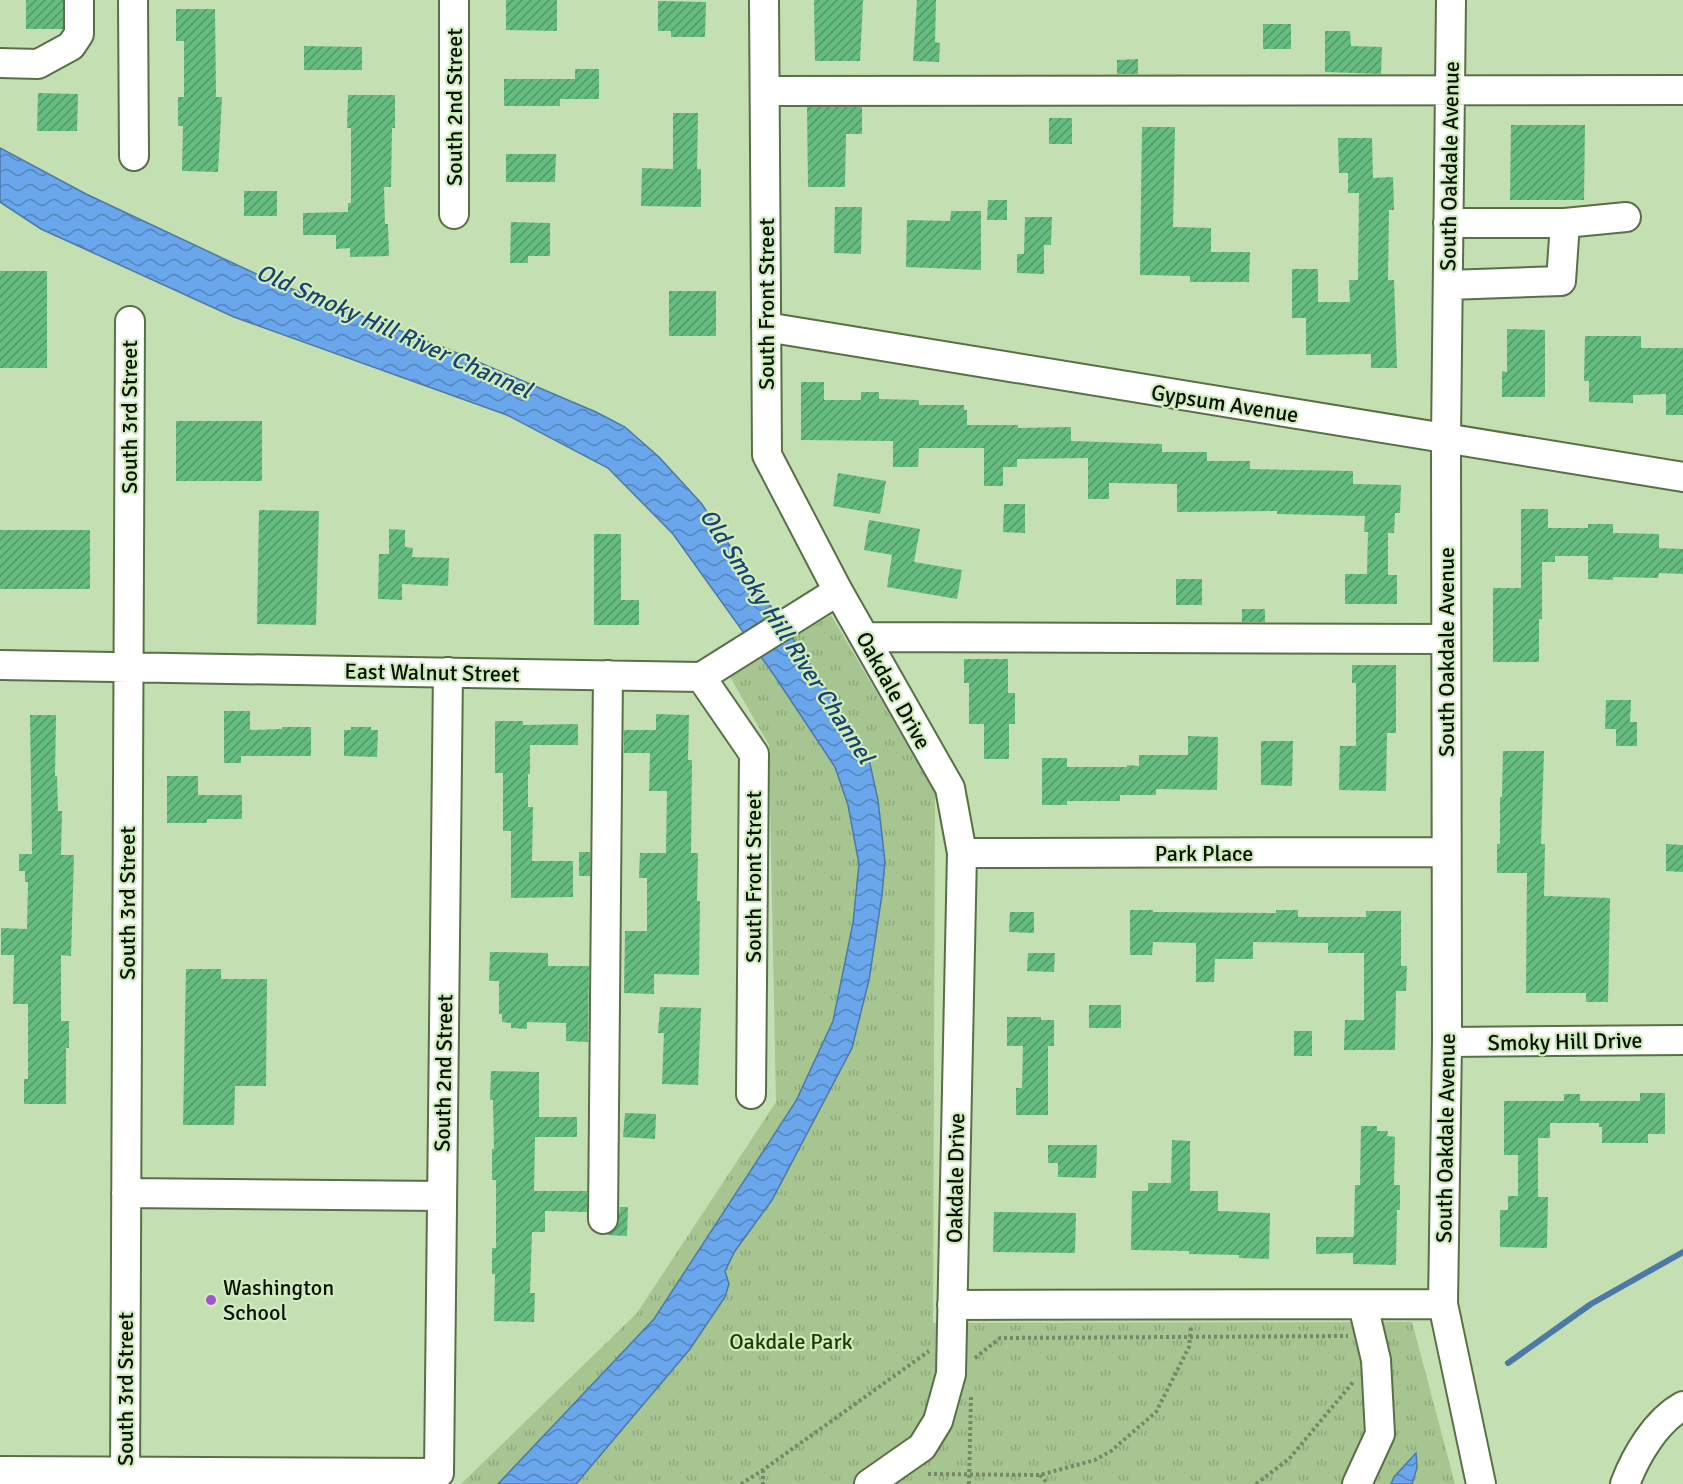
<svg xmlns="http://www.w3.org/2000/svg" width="1683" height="1484" viewBox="0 0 1683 1484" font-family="Signika,sans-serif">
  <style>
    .park { fill: url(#park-tufts) }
    .water { fill: url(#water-waves); stroke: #4c79a6; stroke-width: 1.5 }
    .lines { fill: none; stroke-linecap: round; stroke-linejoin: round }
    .stream { stroke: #4c79a6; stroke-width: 6 }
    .building { fill: url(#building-hatch) }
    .minor-casing { stroke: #587046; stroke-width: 32 }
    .path { stroke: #758867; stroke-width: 4; stroke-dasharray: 3 3; stroke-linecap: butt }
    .minor { stroke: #fff; stroke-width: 28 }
    .poi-dot { fill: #a155c8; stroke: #d1ecbe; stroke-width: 2 }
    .labels { text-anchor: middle; stroke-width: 4.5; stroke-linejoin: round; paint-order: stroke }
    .street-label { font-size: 22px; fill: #081103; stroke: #d1ecbe }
    .poi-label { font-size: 22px; fill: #081103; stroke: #d1ecbe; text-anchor: start }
    .park-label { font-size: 22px; fill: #1c3900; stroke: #d1ecbe }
    .water-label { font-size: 24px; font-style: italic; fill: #18426f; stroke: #d1ecbe }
  </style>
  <defs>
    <pattern id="park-tufts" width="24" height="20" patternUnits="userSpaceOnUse" patternTransform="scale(1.5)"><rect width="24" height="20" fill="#a6c591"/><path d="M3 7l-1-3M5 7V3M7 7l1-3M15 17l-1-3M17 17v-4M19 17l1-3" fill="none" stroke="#8da87b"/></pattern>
    <pattern id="water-waves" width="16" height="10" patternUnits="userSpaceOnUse" patternTransform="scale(1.5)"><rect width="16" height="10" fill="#69a6ec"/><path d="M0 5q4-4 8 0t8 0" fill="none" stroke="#5486bd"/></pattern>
    <pattern id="building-hatch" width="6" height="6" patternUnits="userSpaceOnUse" patternTransform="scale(1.5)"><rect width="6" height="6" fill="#65bc81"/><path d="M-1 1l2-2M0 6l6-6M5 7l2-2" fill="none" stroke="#519767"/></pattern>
  </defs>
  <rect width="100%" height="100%" fill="#c4dfb1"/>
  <path class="park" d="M831 615 935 792 933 1323 1412 1322 1455 1484H461L637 1313 776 1102 769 745 729 675Z"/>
  <path class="water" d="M0 148 86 194 269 280 450 350 596 412 625 427 659 457 701 503 810 664 868 755 878 800 885 862 882 895 869 980 852 1048 772 1200 735 1251 725 1271 729 1284 725 1297 690 1349 576 1484H498L654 1319 796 1101 833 1021 853 923 859 864 848 805 835 767 774 675 673 534 608 468 507 415 234 317 41 229 0 202Z
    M1416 1453 1417 1468 1412 1484H1391L1394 1477Z"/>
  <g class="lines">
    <path class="stream" d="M1508 1363 1591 1304 1683 1252"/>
  </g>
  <path class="building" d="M26 0H63V29H26Z
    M506 0H557V31L506 30Z
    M814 0H863L860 61H815Z
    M917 0H936L935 42 940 43 939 62 913 61Z
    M658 1 706 2 705 37H671V31H658Z
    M176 9H215L216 97H222L218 172 182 171 183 126H178V97H184V41H176Z
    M1263 24H1291V49H1263Z
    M1325 31H1350L1351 46 1382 47 1381 74 1325 72Z
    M304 46 362 47V70H304Z
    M1138 59V74H1117V60Z
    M575 69H599V99H560V106H504V79H575Z
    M38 93 78 94 77 131H37Z
    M348 95H395V128H392L391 187H384L385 224H388L389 256 350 257V248L336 249V235H303V213L348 212V203H351V128H347Z
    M807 107H862V134H846L845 187H808Z
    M673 113H698L697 169H701V207L641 206 642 168 673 169Z
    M1049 118H1072V144H1049Z
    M1511 125H1585L1584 200H1510Z
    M1142 127H1175L1173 227 1211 228V252H1250L1249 282H1190V276L1140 275Z
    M1338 138H1372L1373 178 1393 177 1394 210H1389L1388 280H1394L1397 368H1371V354L1306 355V318H1292V269H1318V302H1350L1349 280H1358L1359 193H1348V173H1339Z
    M506 154H556L555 182H506Z
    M244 191H277V216H244Z
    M988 200H1007V220H987Z
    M835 207H862L861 254 834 253Z
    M951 211H981V270L906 267 907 220 950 221Z
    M1025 217H1052L1051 245H1044V274L1017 273V254H1024Z
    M511 222 550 223V256H528V263H510Z
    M0 271H47V368H0Z
    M669 291H716V336H669Z
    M1507 329 1545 330V397H1502V371L1507 372Z
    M1585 336H1641V348H1683V415H1666V394L1633 395V403L1589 402V381H1584Z
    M801 382H824V400H861V392H879V399L919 400V405H964V410H967V425H1018V428L1071 427V441L1162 444V452H1207V461H1250V469L1353 471V484L1401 485 1400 513H1395L1394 533H1388V575H1397V604H1345V574H1367L1368 532H1364L1365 516 1277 514V511L1177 512V484L1109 483V499H1088V458L1017 459V467H1003V486H984V448H919L918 467H893V441L801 440Z
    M176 421H262V481H176Z
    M838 473 886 481 880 514 833 506Z
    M1004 504H1025V533L1003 532Z
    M1521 509H1548V528H1588V524H1613V533L1659 534V548L1683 549V574L1659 573 1658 578 1613 577V580L1588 579V556H1555V562H1542V619H1539V662H1493V588H1521Z
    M259 510 319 511 316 625 257 624Z
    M869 520 920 529 914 562 962 570 957 599 887 587 892 555 864 550Z
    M389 529 405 530V547L413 548 412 557 449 558 448 586 402 584V600L378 599 379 554H389Z
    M0 530H90V589H0Z
    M594 534H621V600H639V625H594Z
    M1176 579H1202V605H1176Z
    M1242 609H1265V622H1242Z
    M964 659H1008V693H1015V724H1009V759H984V724H969V683H964Z
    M1352 665H1396V733H1387L1386 791 1339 790 1340 746H1356V683H1352Z
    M1606 700H1631L1630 722H1637V746H1616V729H1605Z
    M224 711H250V730L282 729V727H311V756H241V763H224Z
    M656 714 689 715 688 760H692L691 853H698L697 901H700L699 975 654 974V994L624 993 625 931H647V878H639L640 853H666L667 791H649L650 753H624V730H656Z
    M30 715H56L55 776H57L58 811H62L61 855H74L71 956 61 955V1021H69V1048H66V1104H24V1079H28V1004H13L14 955H1V928L27 929 28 882H25V871H19V854H32Z
    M495 721H523V725L578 724V745H530V774H528V807H533L532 861H573V897L511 898V831H503V773H495Z
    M351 727H371V730H378L377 757 344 756V730H351Z
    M1188 736 1218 737 1217 790 1156 789V795H1120V801H1067V805H1042V758H1067V767H1127V765L1139 766V755H1188Z
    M1261 741H1293L1292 786 1261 785Z
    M1503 751H1544L1541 844H1545L1544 896 1610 898 1608 1002H1586V993H1526L1527 873H1497V844H1500V797H1502Z
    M167 776H198V795H242V819H207V823H167Z
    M1666 844 1683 845V872L1666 871Z
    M579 852H590V876H579Z
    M1130 910H1153V912L1276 913V910H1298V917H1366V911H1401V966H1407L1406 991H1396L1395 1050H1344L1345 1020H1364V953H1328V943L1253 942V959H1215L1214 982H1196V943L1153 942 1152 955H1130Z
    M1010 912H1034V933L1009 932Z
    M490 952 548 953V966H589L588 1042 566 1041V1023L527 1022V1029L511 1028V1023L502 1022V1014H499V981H489Z
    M1028 953H1055L1054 972 1027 971Z
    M186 969H221V979H267L266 1086H235L234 1125H183Z
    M1089 1005H1121V1028H1089Z
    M660 1007 701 1008 698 1085 662 1084 664 1033H658Z
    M1007 1017H1041V1020H1054V1046H1048V1115H1016V1088H1022L1023 1046H1007Z
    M1294 1031H1312V1056H1294Z
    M491 1071 539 1072V1117H577V1137H535L534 1191H587V1212L545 1211V1232H532L530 1293H535L534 1322 494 1321 495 1274H492V1248H496V1180H492V1149H494L493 1100H490Z
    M1640 1093H1665V1134H1648V1143H1602V1127H1599V1123H1550V1138H1538V1197H1548L1547 1248 1500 1247V1210H1508V1196H1518V1155H1504V1101H1564V1094H1580V1101H1640Z
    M625 1113 656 1114 655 1139 623 1137Z
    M1361 1126H1377V1131H1388L1387 1136 1395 1137 1394 1185H1400V1210H1397L1396 1265 1353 1264V1253L1316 1254V1237H1353L1354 1234 1355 1185H1360Z
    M1172 1140 1190 1141V1191H1218V1211L1270 1213 1269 1259 1239 1258V1255L1189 1254V1251L1131 1250 1132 1191H1148V1183H1171Z
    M1048 1145H1097L1096 1178 1058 1177V1163H1048Z
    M620 1207H628L627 1236 607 1235 617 1227Z
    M994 1212 1076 1213 1075 1253 993 1252Z"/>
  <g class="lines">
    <defs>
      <path id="minor" d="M133 0 134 156
        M454 0V214
        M764 0 767 455 838 591 950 788 962 853 951 1374 938 1421 922 1447 869 1484
        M1451 0 1446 439 1447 1042 1443 1304 1481 1484
        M0 63 38 64 71 46 79 34V0
        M765 91 1683 90
        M1448 223H1565L1626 217
        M1448 285 1561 281 1565 223
        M766 327 1683 477
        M864 637 1446 639
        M0 665 701 677 838 591
        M701 677 754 754 751 1094
        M962 853 1446 852
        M1447 1042 1683 1040
        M126 1193 442 1196
        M603 1219 608 675
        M952 1305 1443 1304
        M0 1471 439 1473
        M439 1473 448 672
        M125 1484 130 321
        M1357 1484 1380 1434 1376 1360 1363 1305
        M1625 1484C1636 1455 1656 1421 1683 1406"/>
    </defs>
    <use href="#minor" class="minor-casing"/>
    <path class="path" d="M975 1358 1000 1338 1348 1336
      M763 1470V1484
      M928 1474 1040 1475 1095 1460 1111 1451 1156 1412 1189 1347 1191 1326
      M1040 1475 1048 1484
      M741 1484 763 1470 929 1351
      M969 1484 971 1397
      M1256 1484 1289 1459 1354 1381"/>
    <use href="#minor" class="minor"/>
  </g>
  <circle class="poi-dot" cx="211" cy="1300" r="6"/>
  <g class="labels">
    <g class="street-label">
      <text transform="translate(454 107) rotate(-90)" y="8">South 2nd Street</text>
      <text transform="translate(1449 166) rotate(-89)" y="8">South Oakdale Avenue</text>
      <text transform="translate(766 304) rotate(-90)" y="8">South Front Street</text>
      <text transform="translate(1225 403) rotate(9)" y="8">Gypsum Avenue</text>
      <text transform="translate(129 417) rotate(-90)" y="8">South 3rd Street</text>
      <text transform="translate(1446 652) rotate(-90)" y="8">South Oakdale Avenue</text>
      <text transform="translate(432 672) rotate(1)" y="8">East Walnut Street</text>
      <text transform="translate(894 690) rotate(61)" y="8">Oakdale Drive</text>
      <text x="1204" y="861">Park Place</text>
      <text transform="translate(753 877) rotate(-90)" y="8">South Front Street</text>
      <text transform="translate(127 903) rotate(-90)" y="8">South 3rd Street</text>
      <text transform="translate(1565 1041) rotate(-1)" y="8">Smoky Hill Drive</text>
      <text transform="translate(443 1073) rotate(-89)" y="8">South 2nd Street</text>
      <text transform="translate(1445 1138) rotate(-89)" y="8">South Oakdale Avenue</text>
      <text transform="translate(955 1178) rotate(-89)" y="8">Oakdale Drive</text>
      <text transform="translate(125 1389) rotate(-90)" y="8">South 3rd Street</text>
    </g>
    <g class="poi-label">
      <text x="223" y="1295">Washington<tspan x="223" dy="25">School</tspan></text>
    </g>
    <g class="park-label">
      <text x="791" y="1349">Oakdale Park</text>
    </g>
    <g class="water-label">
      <text transform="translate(394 331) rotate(24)" y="8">Old Smoky Hill River Channel</text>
      <text transform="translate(787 636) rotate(57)" y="8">Old Smoky Hill River Channel</text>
    </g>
  </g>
</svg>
